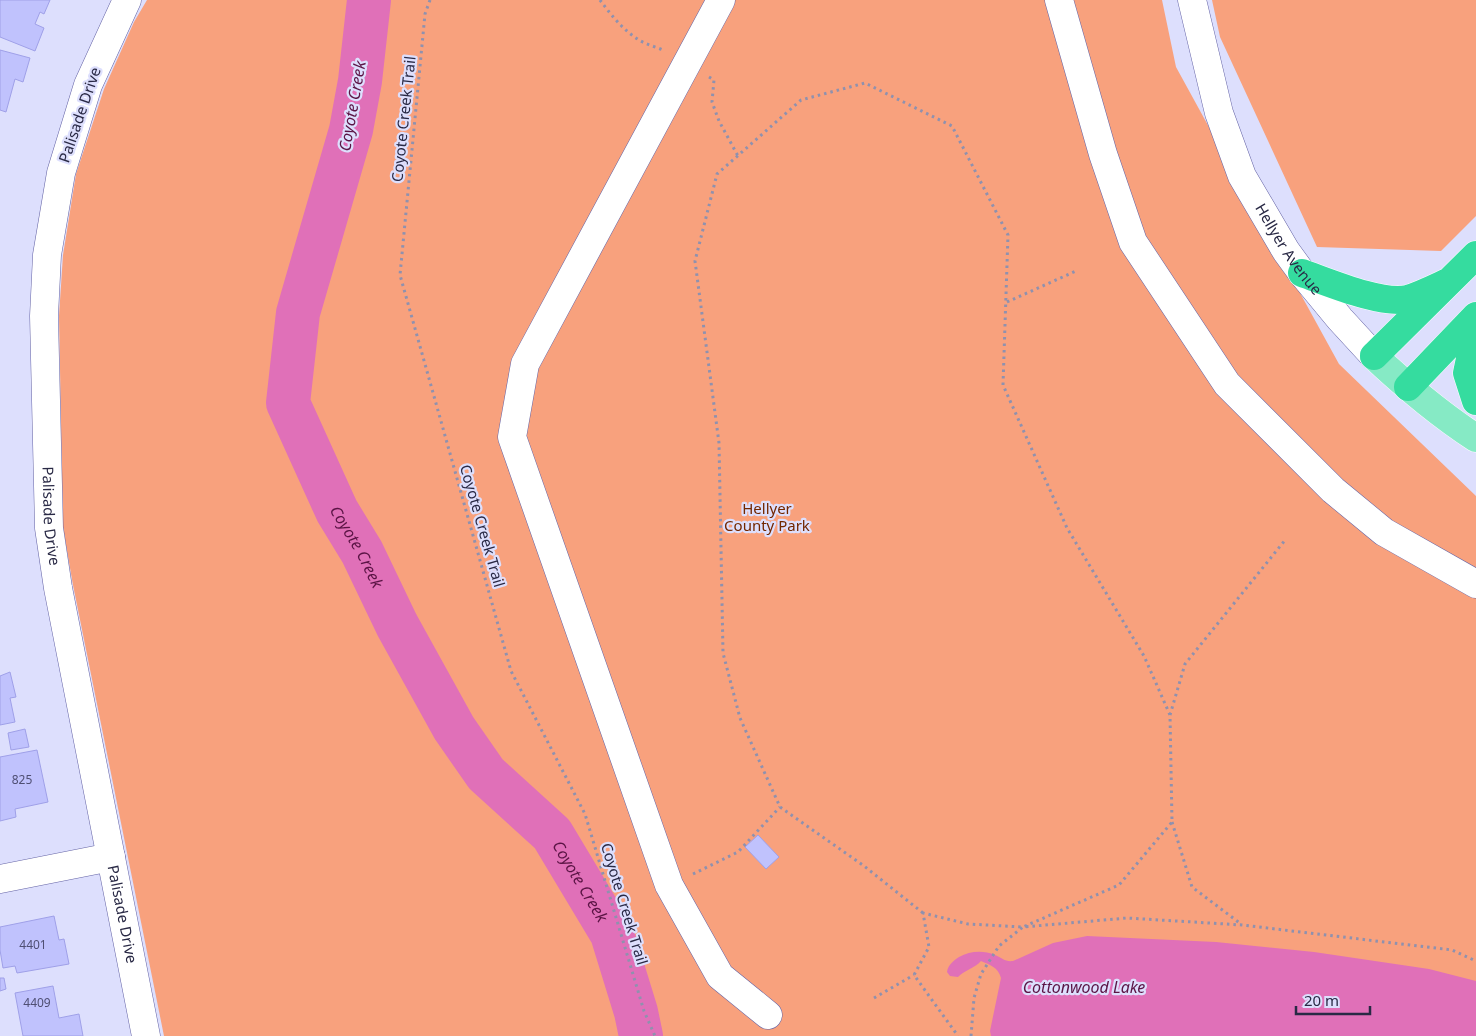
<svg xmlns="http://www.w3.org/2000/svg" width="1476" height="1036" viewBox="0 0 1476 1036" font-family="'Noto Sans',sans-serif">
  <style>
    .green { fill: #f8a17d }
    .water { fill: #e070b8 }
    .lines { fill: none; stroke-linecap: round; stroke-linejoin: round }
    .river { stroke: #e070b8; stroke-width: 44 }
    .building { fill: #c0c2fd; stroke: #9fa0e8 }
    .minor-casing { stroke: #6463a5; stroke-width: 29 }
    .major-casing { stroke: #fff; stroke-width: 29 }
    .highway-casing { stroke: #fff; stroke-width: 29 }
    .path { stroke: #8f91ae; stroke-width: 3; stroke-dasharray: 2.5 4; stroke-linecap: butt }
    .minor { stroke: #fff; stroke-width: 28 }
    .major { stroke: #86eac5; stroke-width: 28 }
    .highway { stroke: #35dc9f; stroke-width: 28 }
    .labels { text-anchor: middle; stroke-width: 4.5; stroke-linejoin: round; paint-order: stroke }
    .number-label { font-size: 12px; fill: #4f4f73 }
    .street-label { font-size: 15px; fill: #292945; stroke: #dddffd }
    .park-label { font-size: 15px; fill: #722700; stroke: #dddffd }
    .water-label { font-size: 16px; font-style: italic; fill: #5b1445; stroke: #dddffd }
  </style>
  <rect width="100%" height="100%" fill="#dddffd"/>
  <path class="green" d="M147 0H1162L1176 67 1339 364 1476 496V1036H164L73 585 63 528 59 316 63 255 76 174 104 89 134 22Z
    M1212 0H1476V216L1441 251 1317 247 1220 37Z"/>
  <path class="water" d="M1087 936 1216 942 1314 952 1429 969 1476 981V1036H991L990 1031 1001 978C998 967 990 965 981 961 975 968 965 970 958 977L950 976 947 972C948 965 953 961 959 957 970 951 983 950 995 955 1002 958 1005 962 1013 961L1053 943Z"/>
  <g class="lines">
    <path class="river" id="s1" d="M369 0 360 81 351 130 298 313 288 403 337 511 362 552 397 625 454 728 486 774 552 834 612 934 636 1012 641 1036"/>
  </g>
  <path class="building" d="M0 0H50L44 14 40 12 35 24 44 28 35 51 0 37Z
    M0 50 30 58 23 82 15 79 6 112 0 110Z
    M10 672 16 697 10 698 15 722 0 725V676Z
    M25 729 29 747 11 750 8 733Z
    M37 750 48 802 15 809 16 817 0 821V757Z
    M758 835 779 857 766 869 745 847Z
    M54 916 59 940 64 939 69 964 17 973 15 966 3 968 0 950V927Z
    M0 978H4L6 989 0 991Z
    M53 986 59 1018 79 1014 83 1036H23L15 993Z"/>
  <g class="lines">
    <defs>
      <g id="minor">
        <path id="s2" d="M127 0 88 85 61 173 47 255 44 316 49 528 58 588 146 1036"/>
        <path d="M721 0 525 364 512 437 669 885 720 976 768 1015"/>
        <path d="M1059 0 1103 154 1133 242 1227 384 1333 490 1384 532 1476 584"/>
        <path id="s3" d="M1192 0 1219 113 1242 176 1286 251 1302 273 1340 319 1374 356"/>
        <path d="M0 879 111 857"/>
      </g>
      <path id="major" d="M1374 356C1406 386 1439 414 1476 438"/>
      <path id="highway" d="M1302 273C1328 282 1381 305 1408 299 1421 295 1435 288 1448 282
        M1476 330 1467 373 1476 401
        M1374 356 1476 255
        M1408 387 1476 316"/>
    </defs>
    <use href="#minor" class="minor-casing"/>
    <use href="#major" class="major-casing"/>
    <use href="#highway" class="highway-casing"/>
    <path class="path" d="M430 0 425 14 400 275 511 671 585 814 644 1011 655 1036
      M600 0C611 15 623 30 639 40 647 45 657 47 665 51
      M709 77 714 80 712 102 719 121 738 156
      M1007 302 1076 271
      M1170 715 1185 664 1286 539
      M1172 822 1192 887 1241 924
      M693 874 738 852 780 807
      M923 913 864 866 780 807 740 718 723 653 719 443 695 261 717 174 801 100 865 83 952 126 1008 235 1003 385 1067 528 1144 656 1170 715 1172 822 1119 885 1023 927 968 924 923 913 929 947 914 975 958 1036
      M874 998 914 975
      M971 1036 974 998 981 974 999 946 1023 927 1127 918 1242 925 1452 950 1476 961"/>
    <use href="#minor" class="minor"/>
    <use href="#major" class="major"/>
    <use href="#highway" class="highway"/>
  </g>
  <g class="labels">
    <g class="number-label">
      <text x="22" y="784">825</text>
      <text x="33" y="949">4401</text>
      <text x="37" y="1007">4409</text>
    </g>
    <g class="street-label">
      <text transform="translate(80 115) rotate(-71)" y="5">Palisade Drive</text>
      <text transform="translate(404 119) rotate(-84)" y="5">Coyote Creek Trail</text>
      <text dy="5" stroke="none"><textPath href="#s3" startOffset="270">Hellyer Avenue</textPath></text>
      <text dy="5" stroke="none"><textPath href="#s2" startOffset="530">Palisade Drive</textPath></text>
      <text transform="translate(482 526) rotate(74)" y="5">Coyote Creek Trail</text>
      <text transform="translate(624 904) rotate(73)" y="5">Coyote Creek Trail</text>
      <text dy="5" stroke="none"><textPath href="#s2" startOffset="935">Palisade Drive</textPath></text>
    </g>
    <g class="park-label">
      <text x="767" y="514">Hellyer<tspan x="767" dy="17">County Park</tspan></text>
    </g>
    <g class="water-label">
      <text transform="translate(352 106) rotate(-80)" y="6">Coyote Creek</text>
      <text dy="6" stroke="none"><textPath href="#s1" startOffset="572">Coyote Creek</textPath></text>
      <text dy="6" stroke="none"><textPath href="#s1" startOffset="978">Coyote Creek</textPath></text>
      <text x="1084" y="993">Cottonwood Lake</text>
    </g>
  </g>
  <path d="M1296 1006v8h74v-8" fill="none" stroke="#292945" stroke-width="2.5"/>
  <text x="1304" y="1006" font-size="15" fill="#292945" stroke="#dddffd" stroke-width="4" paint-order="stroke">20 m</text>
</svg>
